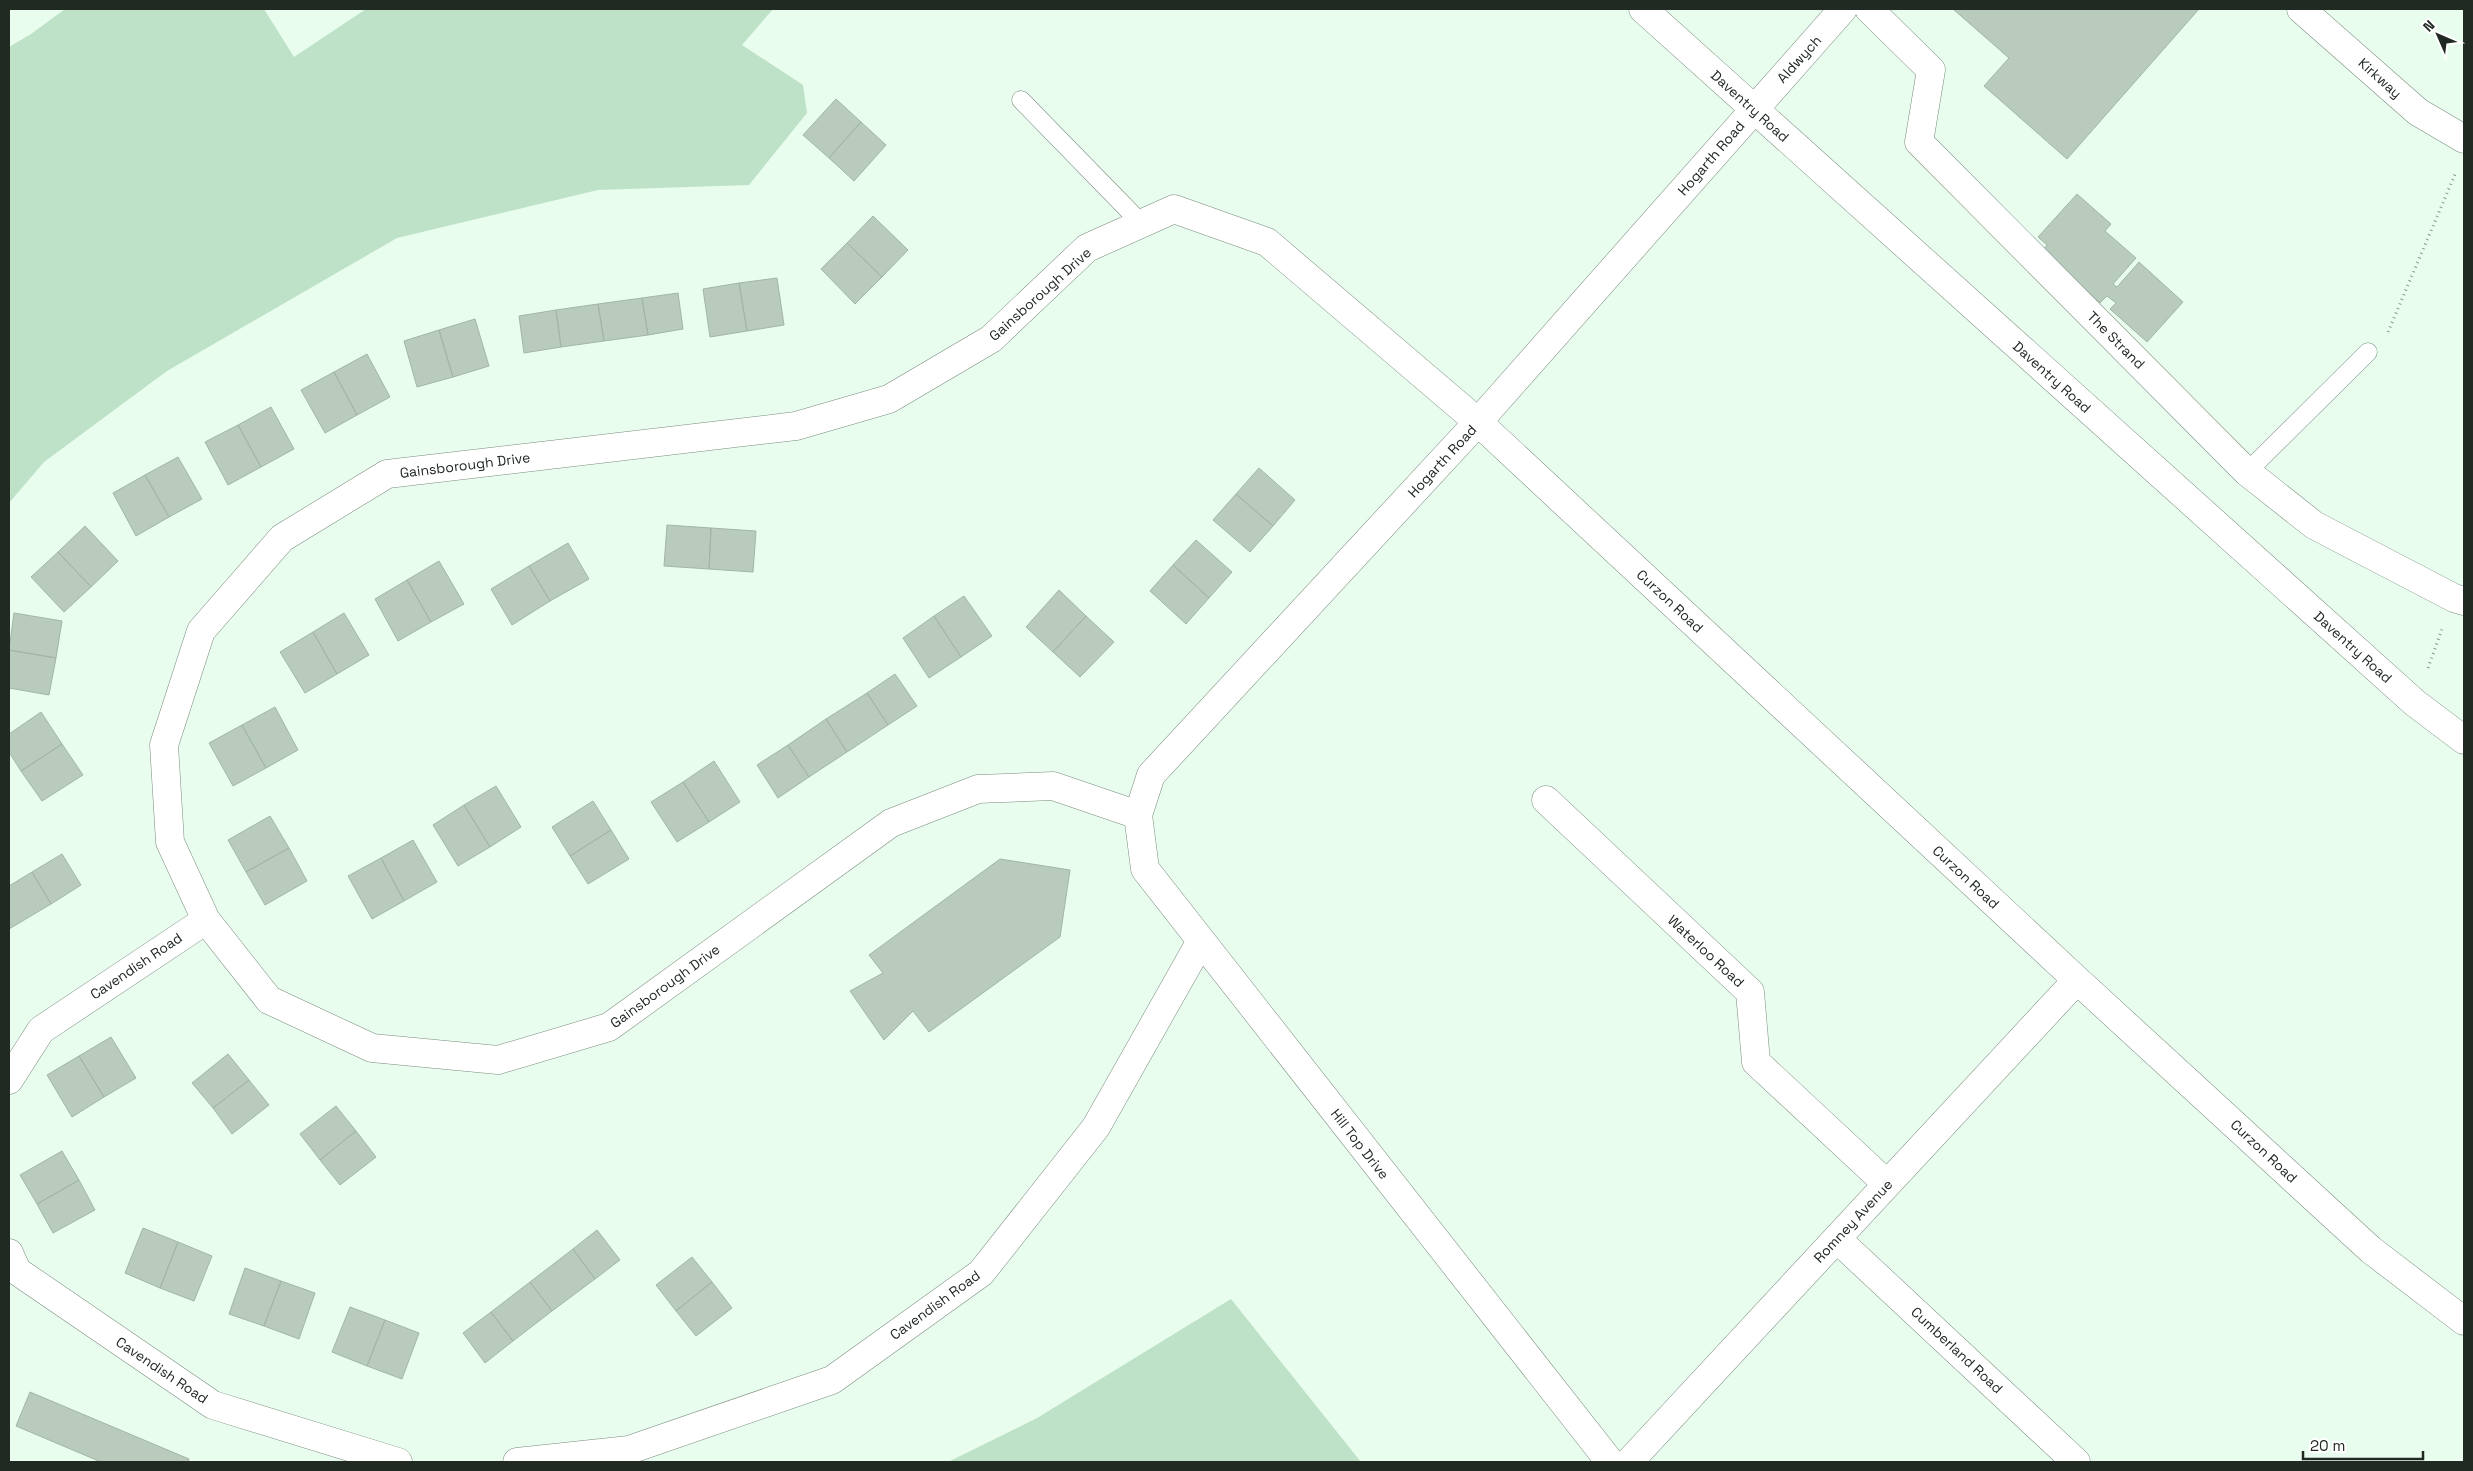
<svg xmlns="http://www.w3.org/2000/svg" width="2473" height="1471" viewBox="0 0 2473 1471" font-family="'Space Grotesk',sans-serif">
  <style>
    .green { fill: #bee2c8 }
    .building { fill: #b8cbbd; stroke: #a2b5a7 }
    .lines { fill: none; stroke-linecap: round; stroke-linejoin: round }
    .service-casing { stroke: #7a8c7f; stroke-width: 19 }
    .minor-casing { stroke: #7a8c7f; stroke-width: 29 }
    .path { stroke: #89978c; stroke-width: 3; stroke-dasharray: 1 4; stroke-linecap: butt }
    .service { stroke: #fff; stroke-width: 18 }
    .minor { stroke: #fff; stroke-width: 28 }
    .labels { text-anchor: middle; stroke-width: 5; stroke-linejoin: round; paint-order: stroke }
    .street-label { font-size: 14px; fill: #212923; stroke: #fff }
  </style>
  <rect width="100%" height="100%" fill="#e9fdee"/>
  <path class="green" d="M65 9H264L294 57 366 9H773L742 45 803 85 807 113 749 185 598 190 397 238 167 371 44 462 9 503V47L31 34Z
    M1231 1299 1361 1462H948L1037 1418Z"/>
  <path class="building" d="M1953 9H2199L2067 159 1984 86 2009 58Z
    M836 99 861 122 829 158 803 135Z
    M861 122 886 145 854 181 829 158Z
    M2077 194 2111 224 2105 231 2136 258 2113 284 2117 287 2139 262 2183 302 2147 342 2110 309 2116 303 2107 296 2100 303 2042 251 2047 245 2038 237Z
    M873 216 908 250 882 277 847 243Z
    M847 243 882 277 855 304 821 269Z
    M777 278 784 325 747 331 739 283Z
    M739 283 747 331 710 337 703 289Z
    M678 293 683 329 648 335 642 298Z
    M642 298 648 335 604 341 598 304Z
    M598 304 604 341 561 347 556 310Z
    M556 310 561 347 524 353 519 316Z
    M475 319 489 366 453 377 439 330Z
    M439 330 453 377 417 387 404 341Z
    M367 354 390 397 357 415 334 372Z
    M334 372 357 415 325 433 301 390Z
    M271 407 294 449 261 467 238 425Z
    M238 425 261 467 228 485 205 442Z
    M178 457 202 499 169 517 145 475Z
    M1259 468 1295 500 1273 526 1236 494Z
    M145 475 169 517 136 536 113 493Z
    M1236 494 1273 526 1250 552 1213 520Z
    M667 525 711 528 709 569 664 566Z
    M85 526 118 561 91 587 58 552Z
    M711 528 756 531 753 572 709 569Z
    M1196 540 1232 572 1209 598 1173 565Z
    M568 543 589 579 550 601 529 566Z
    M58 552 91 587 64 612 31 577Z
    M439 561 464 604 431 622 407 580Z
    M1173 565 1209 598 1186 624 1150 591Z
    M529 566 550 601 512 625 491 589Z
    M407 580 431 622 398 641 375 599Z
    M1059 590 1086 616 1053 652 1026 627Z
    M964 596 992 636 961 657 934 616Z
    M14 613 62 621 56 658 9 650Z
    M344 613 369 655 337 674 313 632Z
    M934 616 961 657 929 678 903 638Z
    M1086 616 1114 642 1080 677 1053 652Z
    M313 632 337 674 305 693 280 652Z
    M9 650 56 658 49 695 9 688Z
    M895 674 917 706 888 725 867 693Z
    M867 693 888 725 847 752 826 719Z
    M275 707 298 750 266 768 242 725Z
    M41 712 62 744 21 771 9 752V734Z
    M826 719 847 752 809 777 788 745Z
    M242 725 266 768 233 786 209 743Z
    M62 744 83 775 42 801 21 771Z
    M788 745 809 777 778 798 757 765Z
    M714 761 740 802 709 822 683 782Z
    M683 782 709 822 677 842 651 802Z
    M496 786 521 827 490 847 464 805Z
    M593 801 611 830 570 856 552 827Z
    M464 805 490 847 458 866 433 825Z
    M270 816 289 848 246 872 228 840Z
    M611 830 629 859 588 884 570 856Z
    M413 840 437 882 404 901 381 858Z
    M289 848 307 881 265 905 246 872Z
    M62 854 81 885 51 904 32 872Z
    M381 858 404 901 372 919 348 876Z
    M1000 859 1070 870 1060 937 929 1032 913 1011 884 1040 850 991 883 973 869 955Z
    M32 872 51 904 9 929V886Z
    M111 1037 136 1078 104 1097 79 1056Z
    M228 1054 249 1080 213 1108 192 1083Z
    M79 1056 104 1097 72 1117 47 1075Z
    M249 1080 269 1105 232 1134 213 1108Z
    M336 1106 356 1131 320 1160 300 1134Z
    M356 1131 376 1157 340 1185 320 1160Z
    M62 1151 79 1180 37 1204 20 1175Z
    M79 1180 95 1210 53 1233 37 1204Z
    M143 1228 178 1242 160 1288 125 1273Z
    M597 1230 620 1260 595 1279 573 1249Z
    M178 1242 212 1256 194 1301 160 1288Z
    M573 1249 595 1279 552 1311 530 1282Z
    M692 1257 712 1282 676 1311 656 1285Z
    M245 1268 281 1281 264 1326 229 1314Z
    M281 1281 315 1293 299 1339 264 1326Z
    M530 1282 552 1311 513 1341 491 1312Z
    M712 1282 732 1308 696 1336 676 1311Z
    M350 1307 385 1320 367 1366 332 1352Z
    M491 1312 513 1341 485 1363 463 1333Z
    M385 1320 419 1333 402 1379 367 1366Z
    M30 1392 189 1459 188 1462H101L16 1426Z"/>
  <g class="lines">
    <defs>
      <path id="service" d="M1021 100 1142 224
        M2247 472 2368 352"/>
      <path id="minor" d="M1643 9 2415 703 2464 740
        M1869 9 1931 70 1919 142 2247 472 2314 525 2454 598 2464 601
        M2301 9 2418 112 2464 139
        M1546 800 1750 992 1756 1062 1887 1184
        M1138 815 1053 786 978 789 891 823 609 1027 498 1060 372 1048 269 1000 206 920 170 842 164 745 201 631 282 538 387 474 796 426 889 399 991 339 1087 248 1174 209 1267 242 1478 422 2077 980 2371 1250 2464 1321
        M9 1080 41 1030 206 920
        M1837 1239 2076 1462
        M9 1253 17 1271 213 1405 398 1462
        M517 1462 629 1450 832 1380 981 1273 1096 1127 1201 941
        M1610 1462 1145 869 1138 815 1151 775 1478 422 1843 9
        M1629 1462 2077 980"/>
    </defs>
    <use href="#service" class="service-casing"/>
    <use href="#minor" class="minor-casing"/>
    <path class="path" d="M2388 332 2456 172
      M2428 668 2442 629"/>
    <use href="#service" class="service"/>
    <use href="#minor" class="minor"/>
  </g>
  <g class="labels">
    <g class="street-label">
      <text transform="translate(1799 59) rotate(-48)" y="5">Aldwych</text>
      <text transform="translate(2380 78) rotate(42)" y="5">Kirkway</text>
      <text transform="translate(1750 106) rotate(42)" y="5">Daventry Road</text>
      <text transform="translate(1711 158) rotate(-49)" y="5">Hogarth Road</text>
      <text transform="translate(1040 294) rotate(-42)" y="5">Gainsborough Drive</text>
      <text transform="translate(2116 340) rotate(45)" y="5">The Strand</text>
      <text transform="translate(2052 377) rotate(42)" y="5">Daventry Road</text>
      <text transform="translate(1442 461) rotate(-47)" y="5">Hogarth Road</text>
      <text transform="translate(465 465) rotate(-7)" y="5">Gainsborough Drive</text>
      <text transform="translate(1670 601) rotate(43)" y="5">Curzon Road</text>
      <text transform="translate(2353 647) rotate(42)" y="5">Daventry Road</text>
      <text transform="translate(1966 877) rotate(43)" y="5">Curzon Road</text>
      <text transform="translate(1706 951) rotate(43)" y="5">Waterloo Road</text>
      <text transform="translate(136 966) rotate(-34)" y="5">Cavendish Road</text>
      <text transform="translate(665 986) rotate(-36)" y="5">Gainsborough Drive</text>
      <text transform="translate(1360 1144) rotate(52)" y="5">Hill Top Drive</text>
      <text transform="translate(2264 1151) rotate(43)" y="5">Curzon Road</text>
      <text transform="translate(1853 1221) rotate(-47)" y="5">Romney Avenue</text>
      <text transform="translate(935 1305) rotate(-36)" y="5">Cavendish Road</text>
      <text transform="translate(1957 1350) rotate(43)" y="5">Cumberland Road</text>
      <text transform="translate(162 1370) rotate(34)" y="5">Cavendish Road</text>
    </g>
  </g>
  <rect width="2473" height="1471" fill="none" stroke="#212923" stroke-width="20"/>
  <g transform="translate(2438 35) rotate(315)" stroke="#ffffff" stroke-width="4" paint-order="stroke">
  <path d="M0-4L9 19L0 12L-9 19Z" fill="#212923"/>
  <text y="-8" font-size="14" font-weight="bold" text-anchor="middle" fill="#212923">N</text>
  </g>
  <path d="M2303 1451v8h120v-8" fill="none" stroke="#212923" stroke-width="2.5"/>
  <text x="2310" y="1451" font-size="15" fill="#212923" stroke="#ffffff" stroke-width="4" paint-order="stroke">20 m</text>
</svg>
